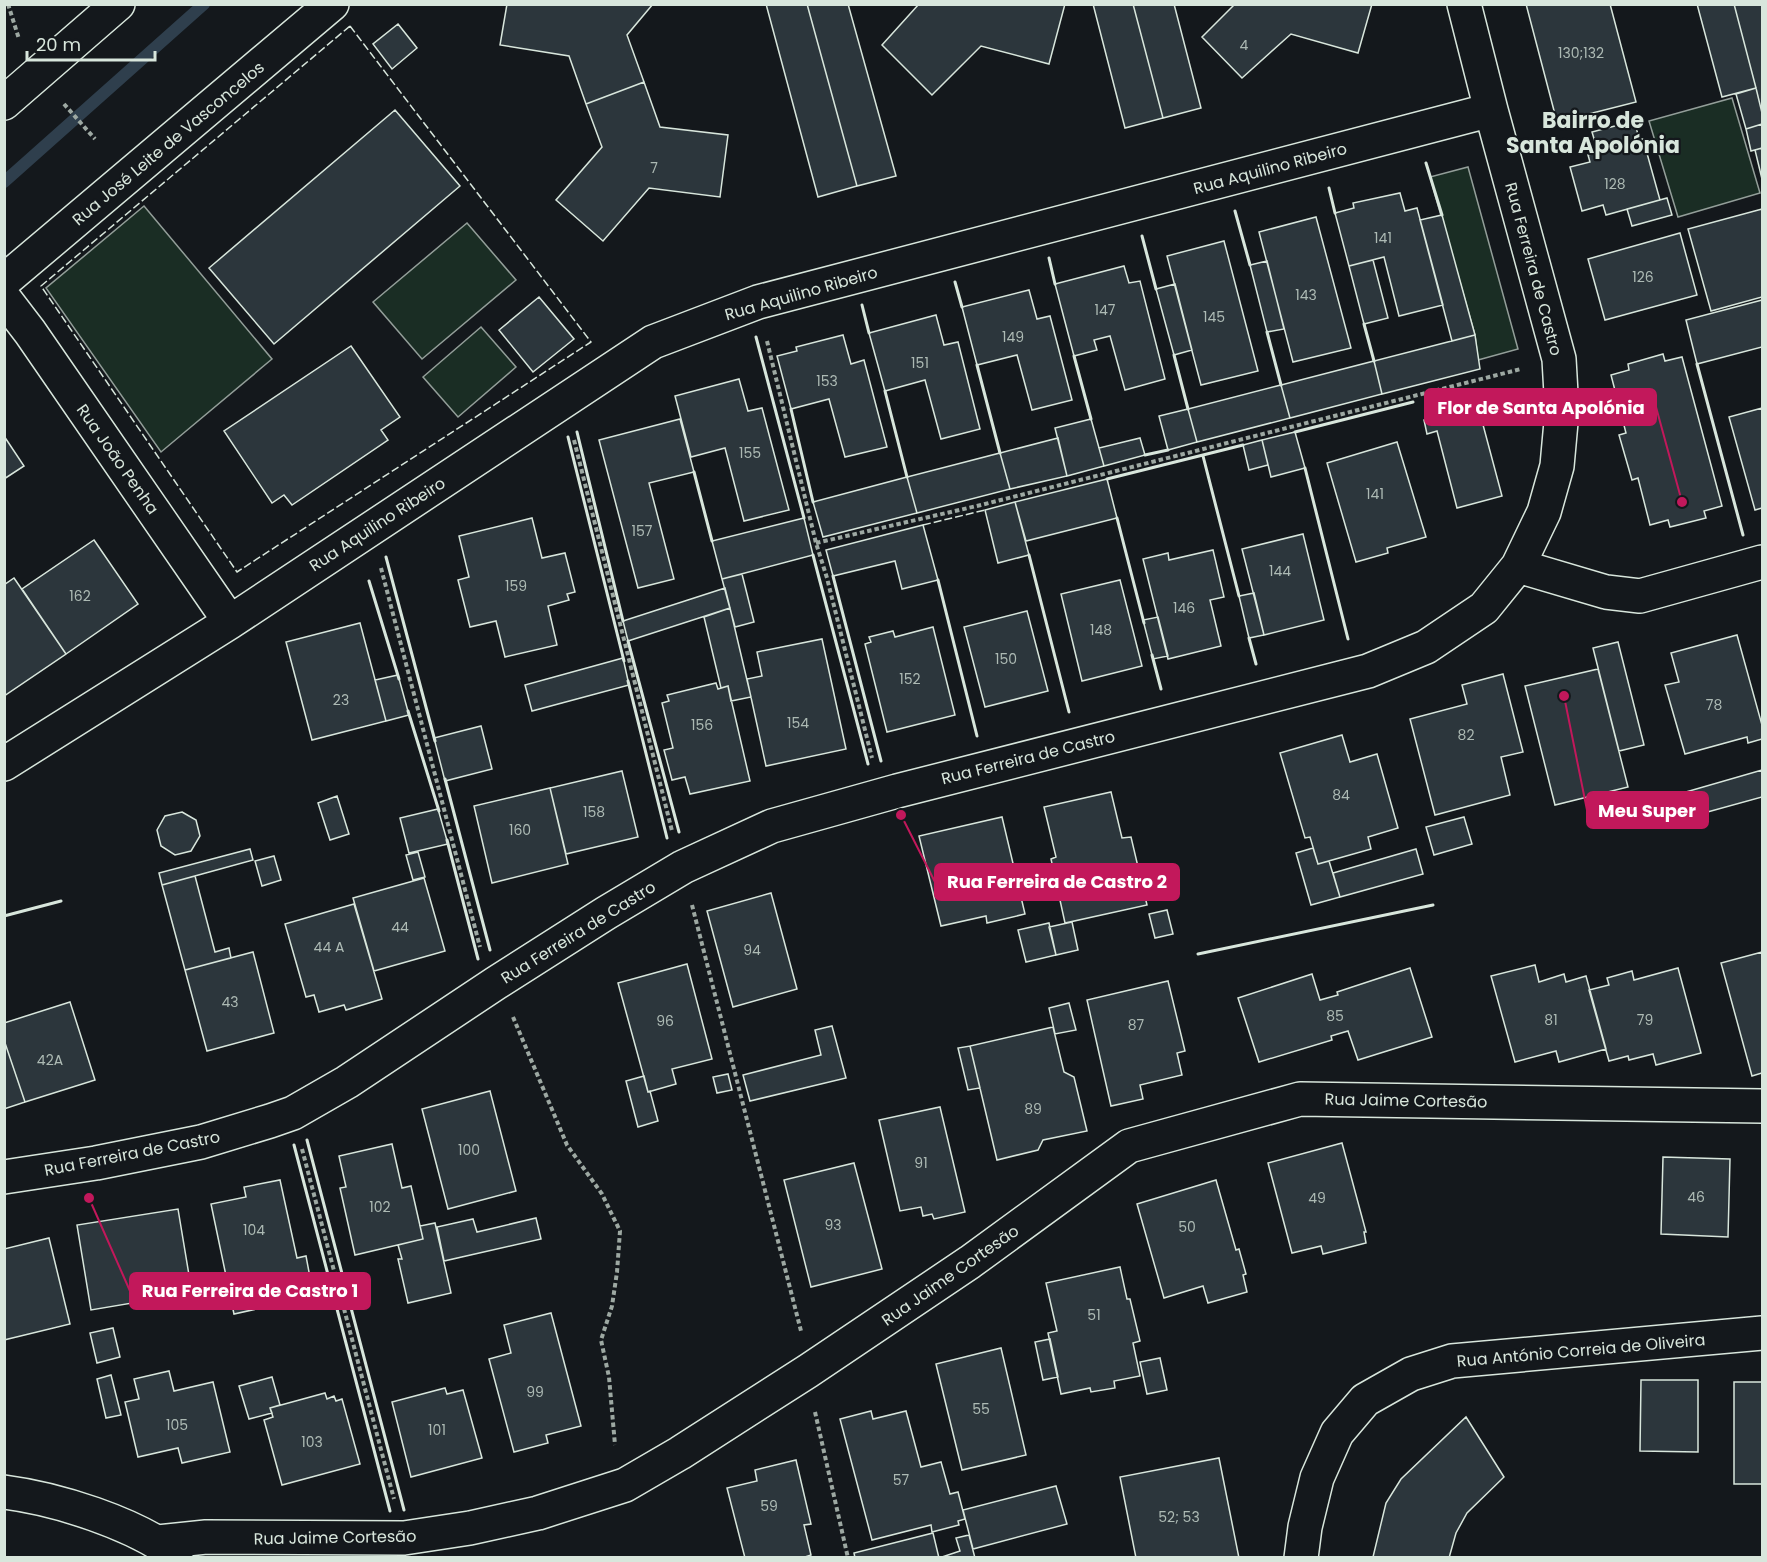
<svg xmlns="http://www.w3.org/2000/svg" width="1767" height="1562" viewBox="0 0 1767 1562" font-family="Poppins,sans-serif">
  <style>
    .green { fill: #1a2d24; stroke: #939e99; stroke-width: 1.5 }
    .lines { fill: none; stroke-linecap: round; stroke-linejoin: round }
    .stream { stroke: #2f3f4d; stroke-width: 12 }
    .building { fill: #2c363c; stroke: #d8e6dc; stroke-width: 1.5 }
    .street-casing { stroke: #d8e6dc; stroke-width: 36 }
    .secondary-casing { stroke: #d8e6dc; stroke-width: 36 }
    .path { stroke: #9da8a2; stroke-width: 4; stroke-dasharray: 4.5 3; stroke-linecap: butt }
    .street { stroke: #14181c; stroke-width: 33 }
    .secondary { stroke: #14181c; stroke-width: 33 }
    .fence { stroke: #d8e6dc; stroke-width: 1.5; stroke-dasharray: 8 3; stroke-linecap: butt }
    .wall { stroke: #d8e6dc; stroke-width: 3 }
    .labels { text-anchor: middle; stroke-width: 4.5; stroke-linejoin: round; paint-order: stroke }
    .number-label { font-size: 14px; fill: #adbab4 }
    .street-label { font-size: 16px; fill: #d8e6dc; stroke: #14181c }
    .district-label { font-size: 22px; font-weight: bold; fill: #d8e6dc; stroke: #14181c }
    .leader { fill: none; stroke: #c2185b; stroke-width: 2 }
    .callout-dot { fill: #c2185b; stroke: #14181c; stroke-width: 2 }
    .callout { fill: #c2185b; stroke: #c2185b; stroke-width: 2 }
    .callout-label { font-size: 18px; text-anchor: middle; font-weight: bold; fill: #fff }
  </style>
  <rect width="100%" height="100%" fill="#14181c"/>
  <path class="green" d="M1732 98 1760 193 1678 217 1649 121Z
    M1468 167 1518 349 1478 360 1475 335 1430 177Z
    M144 206 272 359 161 452 46 288Z
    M467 223 516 280 422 359 373 302Z
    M481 327 516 367 458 417 423 377Z"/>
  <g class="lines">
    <path class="stream" d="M4 182 204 4"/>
  </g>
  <path class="building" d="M507 4H653L627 35 644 82 586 104 569 56 500 45Z
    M766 4H807L857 186 818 197Z
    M807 4H848L896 176 857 186Z
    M919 4H1065L1049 64 981 46 932 95 882 45Z
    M1093 4H1133L1163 118 1125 128Z
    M1133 4H1174L1201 108 1163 118Z
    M1235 4H1372L1358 53 1291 34 1242 78 1202 37Z
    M1526 4H1610L1636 102 1557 122Z
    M1697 4H1734L1756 88 1722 97Z
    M1734 4H1762V113L1756 88Z
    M398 24 417 48 392 69 373 44Z
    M644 82 660 127 728 135 720 197 649 188 603 241 556 200 602 147 586 104Z
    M1756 88 1762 113V124L1746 129 1736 94Z
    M395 110 460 186 274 344 209 268Z
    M1634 121 1640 141 1598 152 1592 132Z
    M1762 124V148L1751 151 1746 129Z
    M1643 139 1660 200 1606 215 1603 205 1582 211 1570 167 1590 162 1588 155Z
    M1762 148V179L1755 150Z
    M1400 193 1405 211 1417 208 1443 305 1399 316 1384 257 1349 266 1335 213 1354 208 1353 203Z
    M1667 198 1672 215 1632 226 1627 209Z
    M1762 209V297L1711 311 1688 229Z
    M1442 215 1475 335 1452 341 1420 220Z
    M1316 217 1351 348 1293 362 1259 232Z
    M1680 233 1697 295 1605 320 1588 259Z
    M1224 241 1258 371 1201 385 1167 256Z
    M1373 260 1388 318 1364 324 1349 266Z
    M1267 261 1284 329 1267 332 1250 265Z
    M1124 266 1129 283 1140 281 1165 379 1125 390 1110 336 1094 340 1097 350 1074 356 1055 284Z
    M1175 284 1192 350 1174 355 1156 289Z
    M1029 290 1037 319 1050 316 1072 400 1032 410 1017 355 977 365 962 307Z
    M539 297 574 339 533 372 499 330Z
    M1762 300V347L1697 364 1686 320Z
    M936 315 944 345 958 342 980 429 941 439 925 380 885 391 869 333Z
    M843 335 851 364 864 360 887 447 845 457 829 399 791 409 777 356 797 351 796 347Z
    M1475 335 1480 369 1382 394 1374 361Z
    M351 346 400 417 381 430 388 440 292 505 284 495 272 503 224 431Z
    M1663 354 1665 361 1682 357 1722 506 1704 511 1706 518 1670 527 1668 520 1650 525 1638 478 1632 480 1619 435 1626 433 1611 375 1629 370 1628 364Z
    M1374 361 1382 394 1290 418 1281 385Z
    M739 379 748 411 762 408 789 510 744 521 725 448 691 457 675 396Z
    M1281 385 1290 418 1197 442 1188 409Z
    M1478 406 1502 496 1457 508 1437 431 1427 434 1424 420Z
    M1762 408V508L1755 510 1729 417Z
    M1188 409 1197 442 1168 450 1159 416Z
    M680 419 694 472 649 483 674 579 638 588 599 440Z
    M1091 419 1104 466 1067 476 1055 428Z
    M1295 432 1305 468 1271 477 1262 440Z
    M4 436 24 466 4 479Z
    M1058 438 1067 476 1010 489 1000 453Z
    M1140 438 1145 455 1104 466 1099 448Z
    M1262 440 1268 465 1249 470 1243 445Z
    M1397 442 1426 537 1387 548 1388 553 1356 562 1327 463Z
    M1000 453 1010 489 917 513 907 477Z
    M907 477 917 513 823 537 813 502Z
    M1107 479 1117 518 1026 541 1015 502Z
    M1015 502 1029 555 998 563 985 510Z
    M532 518 542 558 565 553 575 592 567 594 569 600 548 606 557 645 505 657 496 621 470 627 458 580 469 577 459 536Z
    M804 518 813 555 722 579 712 541Z
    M923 525 938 580 902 589 895 561 833 576 826 550Z
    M1303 534 1324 620 1264 635 1242 549Z
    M94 540 138 604 66 654 22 589Z
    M1213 550 1224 597 1210 600 1221 646 1168 659 1143 559 1168 553 1169 560Z
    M742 574 754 622 735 627 722 579Z
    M14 578 66 654 4 696V585Z
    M1120 580 1142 666 1082 681 1061 594Z
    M725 588 730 608 628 641 623 621Z
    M1254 593 1264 635 1249 638 1239 596Z
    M730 608 751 697 731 701 728 686 721 688 704 617Z
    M1027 611 1048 691 985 707 964 627Z
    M1158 617 1168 656 1153 659 1143 620Z
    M360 623 386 721 312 740 286 642Z
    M933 627 955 715 887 732 865 644 871 642 869 637 893 631 895 637Z
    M1737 635 1762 725V739L1748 743 1747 737 1685 754 1665 685 1679 682 1671 653Z
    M822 639 846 749 766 766 747 679 762 676 757 652Z
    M1618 642 1644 745 1619 751 1593 648Z
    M623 658 629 685 532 711 525 685Z
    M1598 669 1628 787 1555 805 1525 686Z
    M1503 674 1523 752 1501 757 1510 795 1435 815 1410 719 1467 704 1462 685Z
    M398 675 409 715 386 721 375 680Z
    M716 683 718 689 728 686 750 781 690 794 685 777 672 780 664 750 673 748 662 703 669 701 667 695Z
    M481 726 492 769 445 781 434 738Z
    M1342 735 1350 762 1377 754 1398 828 1368 837 1371 849 1318 864 1310 837 1305 838 1280 753Z
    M1762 770V797L1664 824 1658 800Z
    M622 771 638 837 566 854 550 788Z
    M550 788 568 864 492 883 474 806Z
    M1111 792 1122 838 1131 837 1147 905 1065 923 1051 859 1056 857 1044 807Z
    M337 796 349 834 330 840 318 803Z
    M438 809 448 844 409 853 400 818Z
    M182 812 196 820 200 836 191 851 175 855 161 846 157 830 165 816Z
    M1002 817 1025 914 987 923 986 916 941 926 919 836Z
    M1464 817 1472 844 1434 855 1426 827Z
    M1313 848 1318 864 1329 861 1340 897 1311 905 1296 853Z
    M250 849 253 860 162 885 159 873Z
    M1416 849 1423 874 1340 897 1333 873Z
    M418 852 425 877 413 880 406 855Z
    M274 856 281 880 262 886 255 861Z
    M195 876 215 952 229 948 231 958 185 970 162 885Z
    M424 878 445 951 374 971 353 898Z
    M771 893 797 989 733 1007 707 911Z
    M354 904 382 999 346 1010 344 1005 319 1012 314 995 306 997 285 924Z
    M1167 910 1173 934 1155 938 1149 914Z
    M1072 922 1078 950 1056 955 1049 927Z
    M1049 923 1056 955 1026 962 1018 930Z
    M253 952 274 1033 207 1051 185 970Z
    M1762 952V1073L1752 1076 1721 963Z
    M687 964 712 1059 672 1069 676 1084 648 1092 618 983Z
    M1535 965 1539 982 1564 974 1566 982 1586 976 1606 1049 1559 1062 1556 1051 1515 1062 1491 976Z
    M1410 968 1432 1037 1358 1060 1348 1031 1331 1036 1332 1040 1259 1062 1238 998 1312 974 1320 1000 1338 995 1337 992Z
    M1678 968 1701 1053 1656 1065 1653 1054 1629 1060 1628 1056 1609 1061 1589 990 1609 985 1607 978 1632 971 1634 980Z
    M1168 981 1185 1051 1177 1053 1182 1075 1140 1085 1143 1099 1111 1106 1087 1000Z
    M70 1002 95 1080 25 1102 4 1040V1023Z
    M1069 1003 1076 1030 1055 1034 1049 1008Z
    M832 1026 846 1078 750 1101 743 1075 821 1055 815 1030Z
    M1053 1027 1064 1072 1074 1077 1087 1131 1043 1140 1038 1150 997 1160 970 1046Z
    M4 1040 25 1102 4 1109Z
    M970 1046 980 1088 968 1090 958 1048Z
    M728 1074 732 1090 717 1093 713 1077Z
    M644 1076 648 1092 650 1091 658 1121 638 1127 626 1081Z
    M490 1091 516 1191 448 1209 422 1109Z
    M940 1107 965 1212 934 1219 932 1214 923 1216 921 1207 900 1211 879 1120Z
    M1342 1143 1366 1232H1364L1366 1243 1323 1254 1321 1246 1292 1253 1268 1163Z
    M392 1144 402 1188 411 1186 423 1239 355 1255 340 1188 346 1187 339 1156Z
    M1663 1157 1730 1159 1728 1237 1661 1234Z
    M854 1163 882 1269 811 1287 784 1180Z
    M280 1180 297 1258 306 1256 312 1288 304 1289 306 1298 234 1314 211 1204 246 1197 244 1187Z
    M1216 1180 1236 1250 1239 1249 1246 1274 1243 1275 1247 1292 1208 1303 1203 1286 1164 1298 1137 1204Z
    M178 1209 192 1293 91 1310 77 1225Z
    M536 1218 541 1239 444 1261 437 1227 473 1219 477 1232Z
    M435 1223 451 1293 408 1303 398 1259H402L398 1245 423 1239 420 1226Z
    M49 1238 70 1324 4 1340V1249Z
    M1120 1267 1127 1299H1130L1140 1341 1133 1343 1140 1376 1114 1381 1115 1388 1091 1392 1090 1388 1061 1394 1048 1333 1057 1331 1046 1283Z
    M551 1313 581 1426 546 1435 548 1443 514 1452 489 1359 511 1353 504 1325Z
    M113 1328 120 1357 97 1363 90 1333Z
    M1050 1339 1058 1377 1043 1380 1035 1342Z
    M1001 1348 1026 1455 962 1470 936 1364Z
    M1160 1358 1167 1390 1147 1394 1140 1362Z
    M169 1371 174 1391 213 1382 230 1452 182 1463 178 1448 138 1457 125 1402 139 1399 134 1379Z
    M111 1375 121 1415 106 1418 97 1379Z
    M272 1377 280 1405 270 1408 272 1413 249 1419 239 1386Z
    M1641 1380H1698V1452L1640 1451Z
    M1734 1382H1762V1484H1734Z
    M445 1388 447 1394 463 1390 482 1458 411 1477 392 1402Z
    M325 1393 327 1399 334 1396 336 1401 342 1399 360 1464 282 1485 264 1420 273 1417 270 1408Z
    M871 1411 873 1419 906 1411 921 1467 941 1462 950 1494 958 1492 965 1519 958 1521 959 1525 932 1532 931 1525 872 1540 840 1419Z
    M1466 1417 1504 1477 1467 1513 1456 1533 1449 1558 1373 1557 1386 1503 1401 1479Z
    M1219 1458 1239 1558H1136L1120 1477Z
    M796 1460 811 1524 804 1525 811 1555 802 1558H745L727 1488 757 1481 755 1470Z
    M1056 1486 1067 1524 973 1549 963 1510Z
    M933 1533 939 1558H855L854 1553Z
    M969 1535 975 1558H939L960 1551 956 1538Z"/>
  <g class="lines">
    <defs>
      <path id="street" d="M4 103 118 4
        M4 281 332 4
        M4 298 30 332 230 622
        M1518 566 1606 592 1640 596 1762 562
        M4 764 230 622 653 342 758 302 1491 110
        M4 1177 96 1163 201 1142 270 1121 293 1113 347 1082 496 983 606 913 683 867 772 826 897 791 1368 671 1426 647 1484 608 1518 566 1544 512 1557 466 1562 411 1559 359 1491 110 1464 4
        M4 1492C58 1499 133 1523 176 1555
        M158 1542 206 1537 404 1538 470 1528 538 1513 625 1485 680 1453 808 1371 970 1262 1129 1146 1300 1099 1762 1106"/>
      <path id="secondary" d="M1301 1558 1305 1527 1317 1478 1337 1433 1365 1400 1411 1374 1452 1361 1762 1333"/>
    </defs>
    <use href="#street" class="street-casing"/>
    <use href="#secondary" class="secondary-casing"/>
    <path class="path" d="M8 4 19 39
      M64 104 95 139
      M767 341 816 543 827 578 872 758
      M574 440 672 831
      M816 543 981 505 1521 369
      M381 568 480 947
      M692 905 801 1331
      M513 1017 567 1145 602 1194 620 1231 617 1272 612 1306 601 1340 609 1377 615 1445
      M302 1149 394 1499
      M815 1412 848 1558"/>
    <use href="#street" class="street"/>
    <use href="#secondary" class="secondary"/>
    <path class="fence" d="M350 26 591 342 237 572 41 286Z
      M923 525 985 510"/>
    <path class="wall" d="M1426 163 1442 215
      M1329 188 1335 213
      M1235 211 1250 265
      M1142 236 1156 289
      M1049 258 1055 284
      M955 282 962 307
      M862 305 869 333
      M1364 324 1374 361
      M1267 332 1281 385
      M756 337 804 518
      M1174 355 1188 409
      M1074 356 1091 419
      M1697 364 1743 535
      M977 365 1000 453
      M885 391 907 477
      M1478 406 1525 395
      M791 409 813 502
      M577 432 623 621
      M1295 432 1413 402
      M568 437 624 661
      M1145 455 1168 450
      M1203 456 1239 596
      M1305 468 1348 639
      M694 472 712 541
      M1107 479 1243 445
      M1117 518 1144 623
      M813 555 868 764
      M1029 555 1069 712
      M386 557 435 741
      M833 576 881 761
      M938 580 977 736
      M369 581 399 679
      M1249 638 1256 664
      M628 641 679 832
      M1152 655 1161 689
      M628 681 667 838
      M408 711 439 811
      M445 779 490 950
      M447 840 478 959
      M4 916 61 901
      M1198 954 1433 905
      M307 1140 404 1510
      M294 1145 390 1511"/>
  </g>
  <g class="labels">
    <g class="number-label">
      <text x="1244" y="50">4</text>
      <text x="1581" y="58">130;132</text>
      <text x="654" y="173">7</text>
      <text x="1615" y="189">128</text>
      <text x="1383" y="243">141</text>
      <text x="1643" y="282">126</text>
      <text x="1306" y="300">143</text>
      <text x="1105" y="315">147</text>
      <text x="1214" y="322">145</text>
      <text x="1013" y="342">149</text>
      <text x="920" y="368">151</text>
      <text x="827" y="386">153</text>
      <text x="750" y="458">155</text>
      <text x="1375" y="499">141</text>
      <text x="642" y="536">157</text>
      <text x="1280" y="576">144</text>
      <text x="516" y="591">159</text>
      <text x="80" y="601">162</text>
      <text x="1184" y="613">146</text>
      <text x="1101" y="635">148</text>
      <text x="1006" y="664">150</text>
      <text x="910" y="684">152</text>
      <text x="341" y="705">23</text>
      <text x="1714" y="710">78</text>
      <text x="798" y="728">154</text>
      <text x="702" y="730">156</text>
      <text x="1466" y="740">82</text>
      <text x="1341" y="800">84</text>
      <text x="594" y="817">158</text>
      <text x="520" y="835">160</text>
      <text x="400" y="932">44</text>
      <text x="329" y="952">44 A</text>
      <text x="752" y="955">94</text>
      <text x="230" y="1007">43</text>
      <text x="1335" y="1021">85</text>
      <text x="1551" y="1025">81</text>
      <text x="1645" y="1025">79</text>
      <text x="665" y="1026">96</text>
      <text x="1136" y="1030">87</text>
      <text x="50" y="1065">42A</text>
      <text x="1033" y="1114">89</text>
      <text x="469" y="1155">100</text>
      <text x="921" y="1168">91</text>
      <text x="1696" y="1202">46</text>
      <text x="1317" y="1203">49</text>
      <text x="380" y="1212">102</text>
      <text x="833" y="1230">93</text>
      <text x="1187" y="1232">50</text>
      <text x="254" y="1235">104</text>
      <text x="1094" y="1320">51</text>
      <text x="535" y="1397">99</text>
      <text x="981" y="1414">55</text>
      <text x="177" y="1430">105</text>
      <text x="437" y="1435">101</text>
      <text x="312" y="1447">103</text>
      <text x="901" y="1485">57</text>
      <text x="769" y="1511">59</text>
      <text x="1179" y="1522">52; 53</text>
    </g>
    <g class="street-label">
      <text transform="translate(168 143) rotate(-40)" y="6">Rua José Leite de Vasconcelos</text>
      <text transform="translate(1270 168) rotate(-15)" y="6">Rua Aquilino Ribeiro</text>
      <text transform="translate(1534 269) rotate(75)" y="6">Rua Ferreira de Castro</text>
      <text transform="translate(801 293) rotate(-16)" y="6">Rua Aquilino Ribeiro</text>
      <text transform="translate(118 459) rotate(55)" y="6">Rua João Penha</text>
      <text transform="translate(377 524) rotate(-33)" y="6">Rua Aquilino Ribeiro</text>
      <text transform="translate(1028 757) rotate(-14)" y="6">Rua Ferreira de Castro</text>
      <text transform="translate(578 932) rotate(-32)" y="6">Rua Ferreira de Castro</text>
      <text transform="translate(1406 1100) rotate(1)" y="6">Rua Jaime Cortesão</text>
      <text transform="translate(132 1153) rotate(-11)" y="6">Rua Ferreira de Castro</text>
      <text transform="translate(950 1275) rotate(-35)" y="6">Rua Jaime Cortesão</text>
      <text transform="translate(1581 1350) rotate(-5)" y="6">Rua António Correia de Oliveira</text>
      <text transform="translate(335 1537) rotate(-1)" y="6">Rua Jaime Cortesão</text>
    </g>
    <g class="district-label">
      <text x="1593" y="128">Bairro de<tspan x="1593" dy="25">Santa Apolónia</tspan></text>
    </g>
  </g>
  <path class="leader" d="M1682 502L1656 407M1564 696L1587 810M901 815L935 882M89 1198L130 1291"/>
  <g class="callout-dot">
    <circle cx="1682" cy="502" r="6"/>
    <circle cx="1564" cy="696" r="6"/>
    <circle cx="901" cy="815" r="6"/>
    <circle cx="89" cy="1198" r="6"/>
  </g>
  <g class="callout">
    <rect x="1425" y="389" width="231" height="36" rx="6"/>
    <rect x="1587" y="792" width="121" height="36" rx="6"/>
    <rect x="935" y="864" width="244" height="36" rx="6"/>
    <rect x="130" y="1273" width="240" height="36" rx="6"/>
  </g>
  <g class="callout-label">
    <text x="1541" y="414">Flor de Santa Apolónia</text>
    <text x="1647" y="817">Meu Super</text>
    <text x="1057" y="888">Rua Ferreira de Castro 2</text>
    <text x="250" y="1297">Rua Ferreira de Castro 1</text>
  </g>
  <rect width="1767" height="1562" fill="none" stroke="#d8e6dc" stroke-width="12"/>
  <path d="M27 51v9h128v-9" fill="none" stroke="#d8e6dc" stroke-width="3"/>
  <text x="36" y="51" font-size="18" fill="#d8e6dc" stroke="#14181c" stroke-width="4.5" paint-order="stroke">20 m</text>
</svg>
